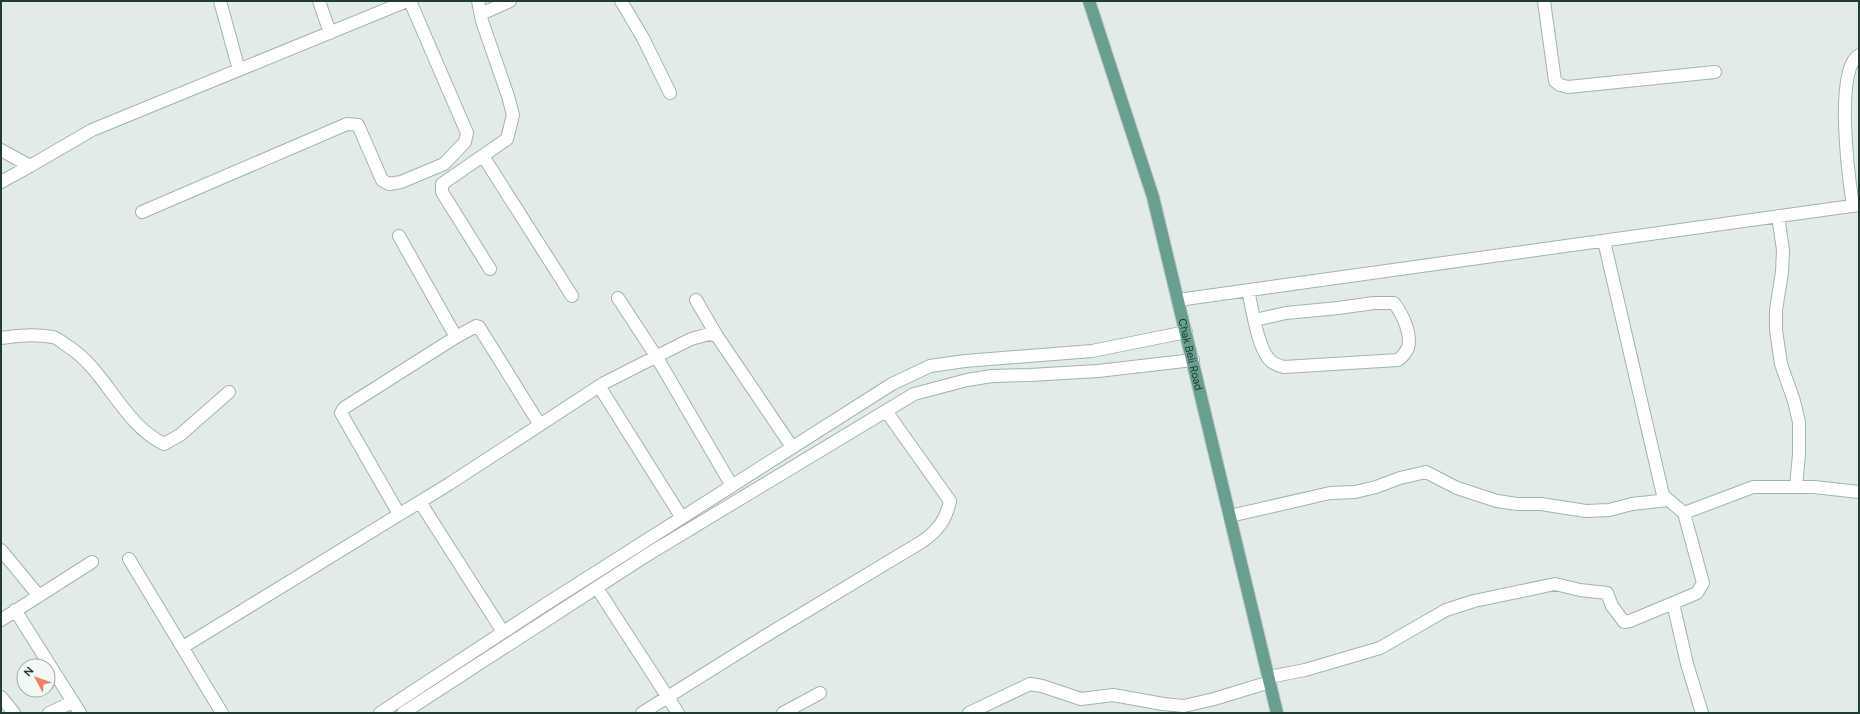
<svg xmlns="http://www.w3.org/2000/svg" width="1860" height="714" viewBox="0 0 1860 714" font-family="Figtree,sans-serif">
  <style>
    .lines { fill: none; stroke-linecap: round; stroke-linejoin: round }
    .minor-casing { stroke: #a4b3ae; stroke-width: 14 }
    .major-casing { stroke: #c1c8c6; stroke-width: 14 }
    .minor { stroke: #fff; stroke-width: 12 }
    .major { stroke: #689f91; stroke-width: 12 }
    .labels { text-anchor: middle; stroke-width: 3; stroke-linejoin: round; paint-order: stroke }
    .street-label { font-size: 11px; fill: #223b34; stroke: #f2f8f5 }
  </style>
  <rect width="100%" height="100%" fill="#e1ebe7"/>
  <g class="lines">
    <defs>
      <path id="minor" d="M220 1 239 70
        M319 1 330 33
        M478 1 482 21 508 96 513 115 507 139 442 184V192L490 269
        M621 1 643 38 670 93
        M1544 1 1555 81 1560 85 1568 87 1715 72
        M481 14 510 1
        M1 150 30 166 92 130 407 1
        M483 156 572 296
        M1 182 30 166
        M1853 206C1849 180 1834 69 1859 55
        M142 212 347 124 358 125 382 180 389 184 401 182 444 164 465 142 467 133 410 1
        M1778 216 1783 250 1782 272 1776 310V330L1781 364 1794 401 1799 422V454L1796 487
        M399 236 456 337
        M1604 241 1663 495 1665 497 1684 513 1753 487H1814L1859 492
        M1248 290C1252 307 1258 352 1272 362 1275 364 1280 366 1284 367L1398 360C1402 357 1406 352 1408 348 1412 334 1402 313 1394 303H1374L1338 308 1286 313 1255 320
        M618 298 656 356 732 486
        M696 300 717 336
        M1178 300 1859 205
        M1 338C19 335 35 334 53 337 57 338 62 342 66 345 106 369 121 423 164 444L180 435 229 392
        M599 386 682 518
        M420 502 503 632
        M399 514 341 413 344 408 456 337 476 326 479 327 540 425
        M1230 516 1330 493 1355 492 1376 487 1400 478 1426 472 1457 488 1497 501 1517 504H1541L1586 511 1609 510 1632 504 1668 500
        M1 550 39 596
        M129 559 222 713
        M597 588 678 713
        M1673 603 1687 664 1702 713
        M15 610 80 713
        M1 620 92 562
        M183 647 449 484 604 383 691 339 709 334 717 336 792 447
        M1269 677 1305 670 1380 648 1446 610 1474 601 1555 584 1580 590 1607 593 1612 606 1624 622 1630 621 1697 593 1703 583 1684 513
        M1 697 14 713
        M49 713 73 702
        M380 713 543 606 892 384 930 366 965 361 1092 351 1186 332
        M403 713 647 555 914 394 967 380 992 376 1030 375 1098 371 1193 360
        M642 713 762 638 923 541C938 530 946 520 950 501L886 411
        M783 713 820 693
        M969 713 1030 684 1042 686 1081 699 1113 695 1163 704 1184 706 1214 699 1270 682"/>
      <g id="major">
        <path id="s1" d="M1089 1 1153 197 1277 713"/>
      </g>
    </defs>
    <use href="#minor" class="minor-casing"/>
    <use href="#major" class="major-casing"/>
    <use href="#minor" class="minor"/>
    <use href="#major" class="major"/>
  </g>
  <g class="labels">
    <g class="street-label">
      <text dy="4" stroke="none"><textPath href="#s1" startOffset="368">Chak Beli Road</textPath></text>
    </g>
  </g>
  <rect width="1860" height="714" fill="none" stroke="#223b34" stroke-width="4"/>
  <g transform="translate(36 678) rotate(311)"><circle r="19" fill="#f2f8f5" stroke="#9faca8"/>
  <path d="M0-3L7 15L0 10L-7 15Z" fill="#ec815f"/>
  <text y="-6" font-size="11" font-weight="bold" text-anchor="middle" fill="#223b34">N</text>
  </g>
</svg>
